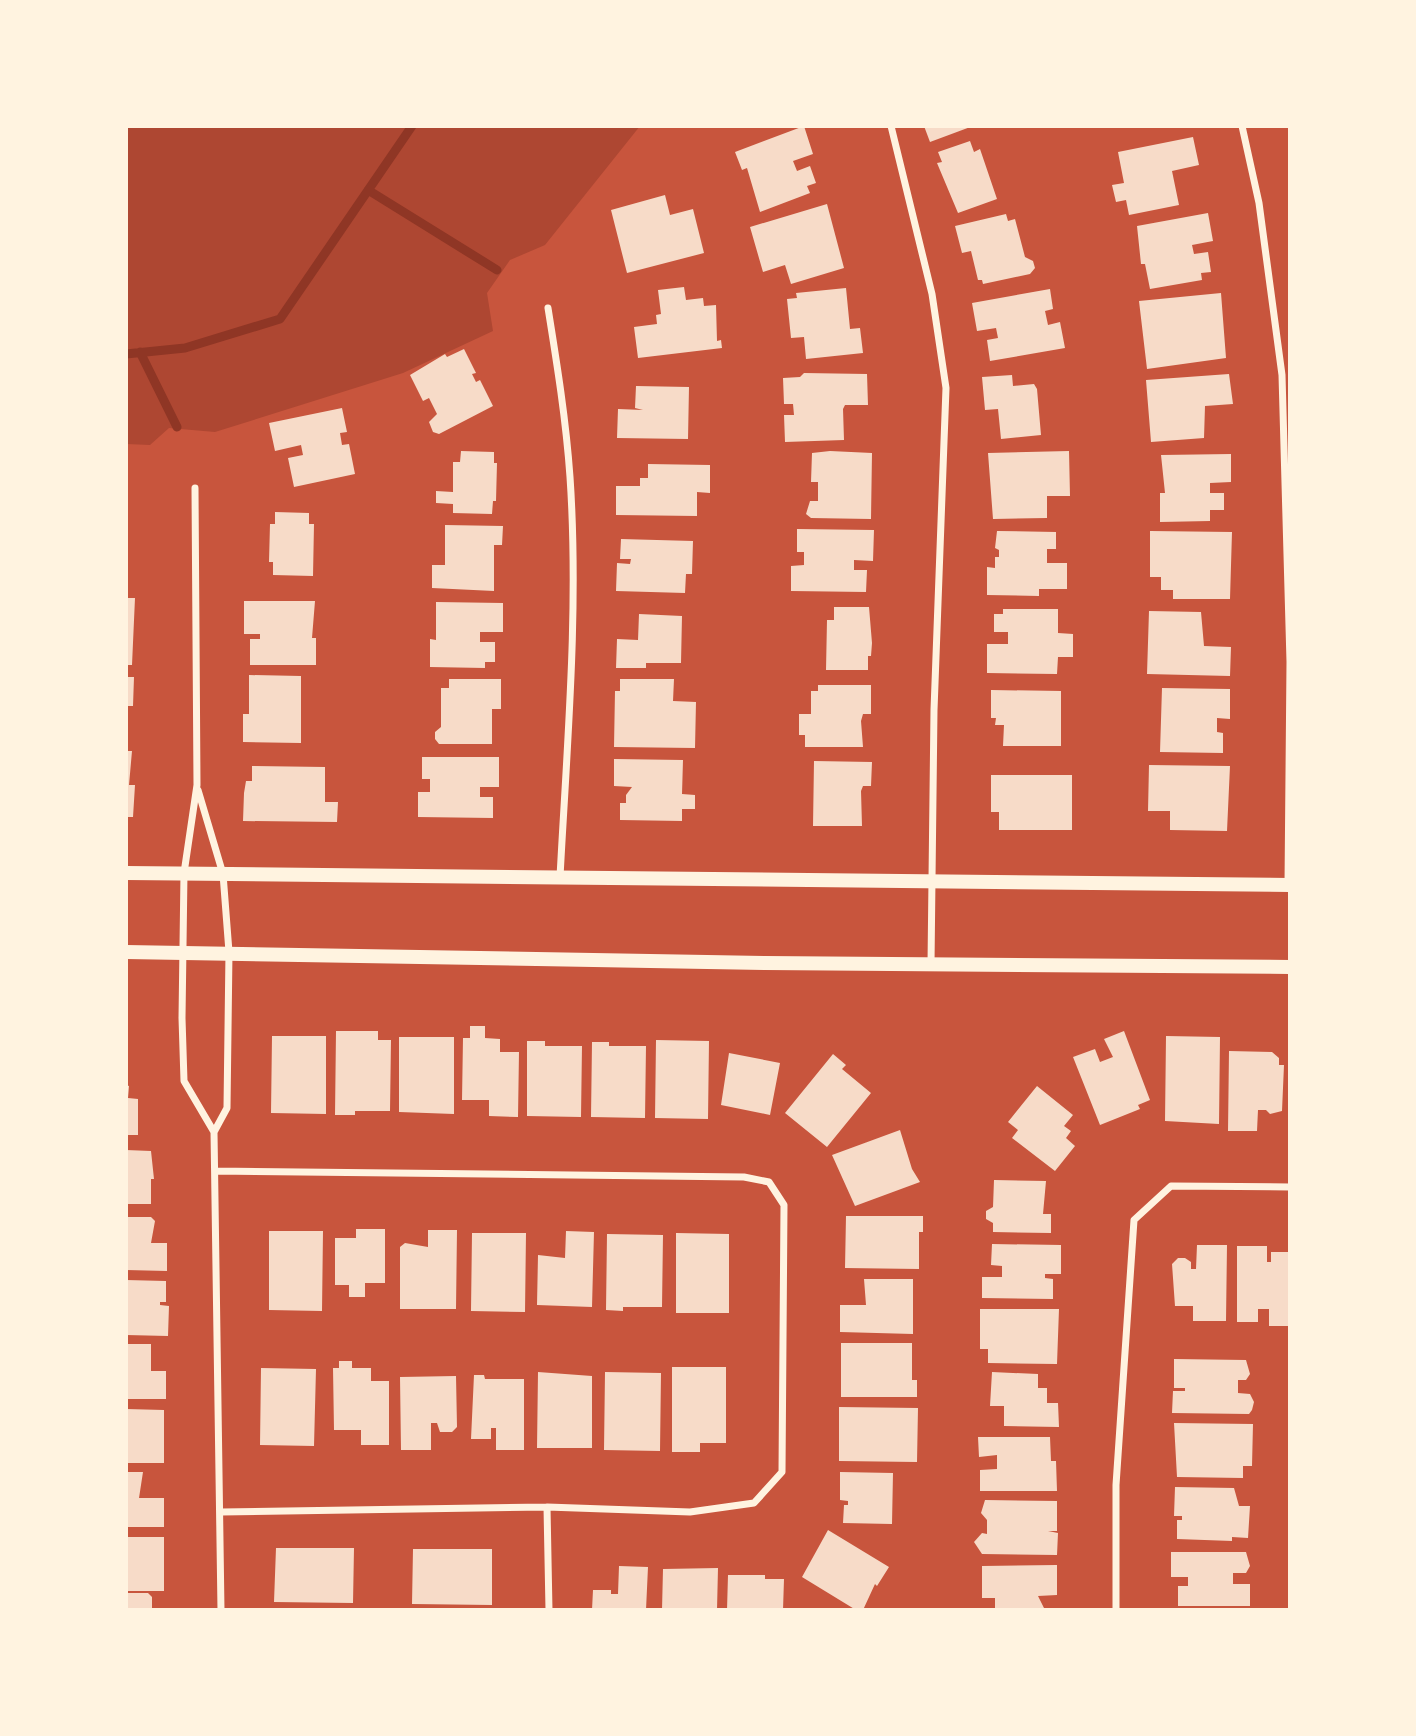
<svg xmlns="http://www.w3.org/2000/svg" width="1416" height="1736" viewBox="0 0 1416 1736" font-family="Quicksand,sans-serif">
  <style>
    .green { fill: #ae4732 }
    .lines { fill: none; stroke-linecap: round; stroke-linejoin: round }
    .stream { stroke: #8f3625; stroke-width: 9 }
    .building { fill: #f7dbc8 }
    .minor { stroke: #fff3e0; stroke-width: 7 }
    .secondary { stroke: #fff3e0; stroke-width: 14 }
  </style>
  <rect width="100%" height="100%" fill="#c8553d"/>
  <path class="green" d="M126 126H640L545 245 510 260 487 293 493 331 403 373 215 432 169 428 150 445 126 444Z"/>
  <g class="lines">
    <path class="stream" d="M368 190 497 270
      M140 352 177 427
      M126 354 185 348 280 319 412 126"/>
  </g>
  <path class="building" d="M804 126 813 154 793 161 797 171 810 166 816 183 807 186 810 193 760 212 747 168 742 170 735 152Z
    M924 126H973L930 142Z
    M1193 137 1199 165 1172 171 1179 205 1129 215 1126 200 1116 202 1112 185 1124 183 1118 152Z
    M970 141 974 152 980 149 997 199 958 213 937 163 942 162 938 152Z
    M665 195 670 215 693 209 704 253 627 273 611 210Z
    M827 204 844 268 791 284 785 265 763 272 750 227Z
    M1208 213 1213 241 1192 245 1194 254 1208 252 1211 272 1201 273 1202 280 1150 289 1145 264H1141L1137 226Z
    M1006 214 1008 221 1015 219 1025 257 1033 261 1035 268 1030 274 983 284 982 280H978L971 251 962 253 955 226Z
    M684 287 686 300 703 298 704 306 716 305 717 341 721 340 722 348 638 358 634 327 657 324 656 315 661 314 658 290Z
    M846 288 850 329 860 328 863 353 806 359 804 337 791 338 787 299 797 298 796 293Z
    M1050 289 1053 309 1045 311 1048 325 1060 322 1065 348 990 361 987 340 998 338 996 328 977 331 972 303Z
    M1221 293 1226 358 1147 369 1139 301Z
    M464 349 476 373 472 374 476 382 480 380 493 406 439 434 433 432 429 422 437 414 429 398 423 401 410 375 445 354 447 357Z
    M804 373 867 374 868 405H845L843 409 844 440 785 442 784 415H794L793 404H784L783 378 800 377Z
    M1229 374 1233 404 1205 406 1204 438 1151 442 1146 380Z
    M1012 375 1013 386 1034 384 1037 389 1041 435 1001 439 998 409 985 410 982 377Z
    M636 386 689 387 688 439 617 438 618 409 643 410 635 408Z
    M342 408 347 432 340 433 342 445 349 444 355 474 294 487 288 458 303 455 301 445 275 451 269 423Z
    M461 451 494 452V463H497L496 501H493L492 514 453 513V504L436 503V491L453 492V462H460Z
    M830 451 872 453 871 519 811 518 806 514 810 501H818V482H811L812 453Z
    M1069 451 1070 496H1047V518L993 519 988 453Z
    M1231 454V482L1210 483V493H1224V510H1210V521L1160 522V493H1165L1161 455Z
    M648 464 710 465V493L697 492V516L616 515V486H640V478H648Z
    M275 512 309 513V524H314L313 576 273 575V562H269L270 524H275Z
    M445 525 503 526 502 545H494V591L432 588V565H445Z
    M797 529 874 530 873 561 854 560V570H867L866 592 791 591V566L804 565V552H797Z
    M997 531 1056 532V549H1047V563H1067V589H1039V596L987 595V567L995 568V557H999V550L995 548Z
    M1150 531 1232 532 1230 599H1173V590H1161V577H1150Z
    M621 539 693 541 692 574H686L685 593 616 591 617 563 630 564 631 559H620Z
    M126 598H135L132 665H126Z
    M244 601H315L312 638H316V665H250V639H260V634H244Z
    M436 602 503 603V632H480V642H495V662H485V668L430 667V639L436 640Z
    M834 607H869L872 643 871 656H868V670H826L827 620H834Z
    M1003 609H1058V633L1073 634V657H1058L1057 674 987 673V644H1008V632H994V614H1003Z
    M1149 611 1201 612 1204 646 1231 647 1230 676 1147 674Z
    M639 614 682 616 681 663H646V668H616L617 639 638 640Z
    M249 675 301 676V743L243 742V714H249Z
    M126 677H134L133 706H126Z
    M449 679H501V709H492V744H439L435 739V732L441 727V688H449Z
    M620 679H674L673 701 696 702 695 748 614 747 615 691H620Z
    M818 685H871V714H863L861 721 863 747H805V735H799V714H811V691H818Z
    M1162 688 1230 689V719L1217 718V732L1223 733V753L1160 752Z
    M991 690 1061 691V746H1003L1004 725H995L996 718H991Z
    M126 751H132L129 785H135L133 817H126Z
    M422 757H499V787H480V797H493V818L418 817V792H430V779H422Z
    M614 759 683 760 682 794 695 795V809H682V821L620 820V803H626V795L632 787 614 786Z
    M814 761 872 762 871 786H863L861 791 862 826H813Z
    M1149 765 1230 766 1227 831 1170 830V811H1148Z
    M252 766 325 767V802H338L337 822 243 821 244 793 246 781H252Z
    M991 775H1072V830H999V812H991Z
    M470 1026H485V1038L500 1039V1052H519L518 1117 489 1116V1100H462L463 1038H470Z
    M336 1031H378V1040H391L390 1111H355V1115H335Z
    M1124 1031 1150 1100 1138 1105 1140 1109 1100 1125 1073 1057 1095 1049 1100 1062 1113 1057 1104 1039Z
    M272 1036H326V1114L271 1113Z
    M1166 1036 1220 1037 1219 1124 1165 1121Z
    M399 1037H454V1114L399 1112Z
    M656 1040 709 1041 708 1119 655 1118Z
    M527 1041H545V1046H582L581 1117 527 1116Z
    M592 1042H609V1046H646L645 1118 591 1117Z
    M1229 1051 1272 1052 1279 1058V1065H1284L1282 1111 1270 1114 1266 1110H1258L1257 1131H1228Z
    M729 1053 780 1063 770 1115 721 1105Z
    M833 1054 846 1065 842 1069 871 1093 827 1147 785 1113Z
    M126 1085 129 1086 128 1098 138 1099V1135H126Z
    M1037 1086 1073 1115 1064 1126 1071 1131 1066 1138 1075 1146 1055 1171 1012 1138 1018 1130 1008 1122Z
    M900 1130 912 1169 920 1182 855 1206 832 1155Z
    M126 1150 151 1151 154 1179H151V1204H126Z
    M994 1180 1046 1181 1043 1214H1051V1233L993 1232V1223L986 1219V1211L993 1207Z
    M846 1216H923V1232H919V1269L845 1268Z
    M126 1217H151L155 1221 151 1243H167V1271L126 1270Z
    M356 1229H385V1283H365V1297H349V1285H335V1238H356Z
    M428 1230H457L456 1309H400V1247L405 1243 428 1247Z
    M269 1231H323L322 1311 269 1310Z
    M566 1231 594 1232 592 1307 537 1305 538 1255 565 1258Z
    M472 1233H526L525 1312 471 1311Z
    M676 1233 729 1234V1313H676Z
    M607 1234 663 1235 662 1307H623V1311L606 1310Z
    M992 1244 1061 1245V1274H1045V1278L1053 1279V1299L982 1298V1277H1002V1266L991 1265Z
    M1197 1245H1227L1226 1321H1193V1306H1175L1172 1264 1178 1258H1185L1191 1262V1269H1196Z
    M1237 1246H1267V1262H1271V1252H1290V1326H1269V1309H1258V1322H1237Z
    M864 1279H913V1334L840 1332V1305H866Z
    M126 1280 166 1281V1302H160V1305L169 1306 168 1336 126 1335Z
    M980 1309H1059L1057 1364 988 1363V1349H980Z
    M841 1343H912V1380H917V1397H841Z
    M126 1344H151V1371H166V1399H126Z
    M1174 1359 1246 1360 1250 1374 1246 1380H1238V1393L1250 1394 1254 1402 1252 1410 1249 1414 1172 1413 1173 1391H1185V1388H1174Z
    M339 1361H352V1368H371V1381H389V1445H361V1430H334L333 1368H339Z
    M672 1367H726V1443H700V1452H672Z
    M261 1368 316 1369 314 1446 260 1445Z
    M538 1372 592 1376V1448H537Z
    M605 1372 661 1373 660 1451 604 1450Z
    M992 1372 1038 1374V1388H1047V1403H1058L1059 1427 1004 1426V1406H990Z
    M474 1375H484L485 1379H524V1450H496V1428H491V1439H471Z
    M456 1376 457 1427 452 1432H440L437 1423H431V1450H401L400 1377Z
    M839 1407 918 1408 917 1462 839 1461Z
    M126 1409 164 1410V1463H126Z
    M1174 1423 1253 1424 1252 1466H1243V1478L1177 1477Z
    M978 1437H1050L1051 1461H1056L1057 1491H980V1470L997 1469V1455L979 1457Z
    M126 1472H143L139 1498H164V1527H126Z
    M840 1472 893 1473 892 1524 843 1523 844 1505H848V1501L840 1500Z
    M1175 1487 1234 1488 1239 1506H1250L1248 1538 1232 1537V1541L1177 1539V1520H1182V1516H1174Z
    M985 1500 1057 1501V1531H1048L1058 1533 1057 1555 982 1554 974 1542 982 1533 987 1534V1520L981 1513Z
    M828 1530 889 1567 877 1586 875 1584 863 1610H856L802 1577Z
    M126 1537H164V1591H126Z
    M276 1548H354L353 1603 274 1602Z
    M413 1549H492V1605L412 1604Z
    M1171 1552H1246L1250 1566 1246 1573H1233V1584H1250V1606H1178V1586H1188V1577H1171Z
    M1057 1565V1595L1038 1596 1045 1610H995V1598H982V1566Z
    M619 1566 648 1567 646 1610H592L593 1590H611V1594H618Z
    M718 1568 717 1610H662L663 1569Z
    M728 1575H765V1579H784L783 1610H727Z
    M126 1593H148L152 1597V1609L126 1610Z"/>
  <g class="lines">
    <path class="minor" d="M891 126 932 294 946 388 934 710 931 964
      M1242 126 1259 203 1282 375 1290 662 1288 885
      M548 308C557 364 566 420 570 477 579 610 567 744 560 877
      M195 488 197 785 184 873 182 1018 184 1081 214 1132 221 1610
      M198 790 223 874 229 952 227 1108 214 1132
      M215 1171 744 1177 769 1182 784 1205 782 1472 754 1503 690 1512 547 1507 221 1512
      M547 1507 549 1610
      M1116 1610V1485L1134 1220 1171 1186 1290 1187"/>
    <path class="secondary" d="M126 873 1290 885
      M126 952 765 963 1290 967"/>
  </g>
  <rect width="1416" height="1736" fill="none" stroke="#fff3e0" stroke-width="256"/>
</svg>
